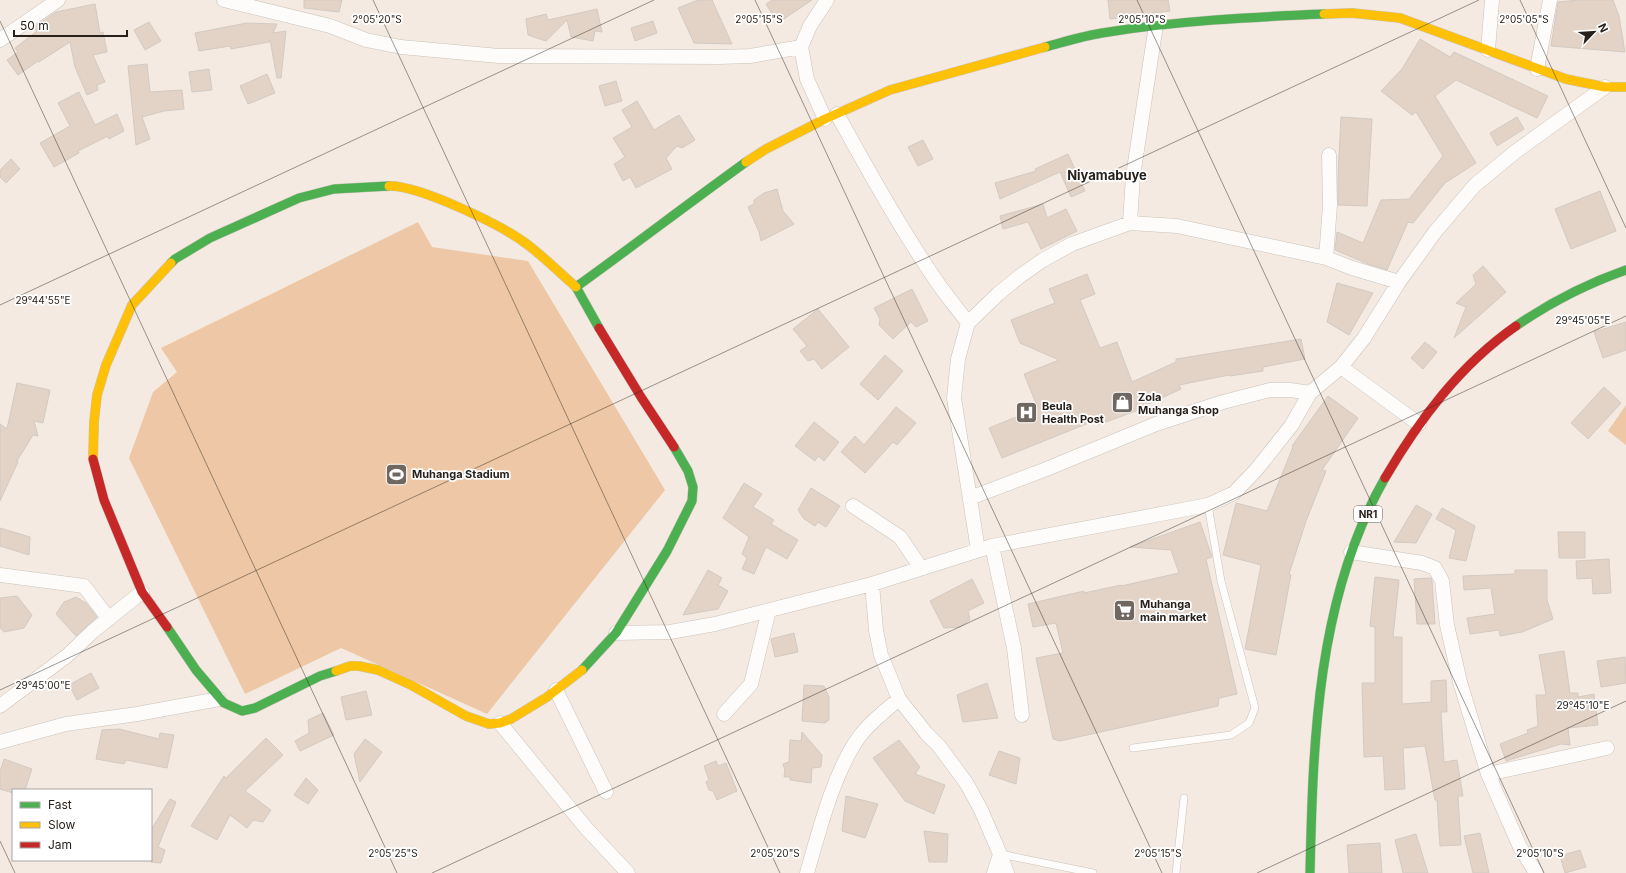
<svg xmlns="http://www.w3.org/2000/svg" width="1626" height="873" viewBox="0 0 1626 873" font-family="Inter,sans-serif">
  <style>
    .green { fill: #eec8a6 }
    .building { fill: #e2d3c6; stroke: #d2cac3 }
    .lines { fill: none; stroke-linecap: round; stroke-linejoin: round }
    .lane-casing { stroke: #cac2ba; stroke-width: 8 }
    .street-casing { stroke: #cac2ba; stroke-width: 15 }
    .fast-casing { stroke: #cac2ba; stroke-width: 10 }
    .slow-casing { stroke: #cac2ba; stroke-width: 10 }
    .jam-casing { stroke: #cac2ba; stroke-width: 10 }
    .lane { stroke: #fdfcfa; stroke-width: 7 }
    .street { stroke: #fdfcfa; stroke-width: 14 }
    .fast { stroke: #4caf50; stroke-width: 9 }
    .slow { stroke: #ffc107; stroke-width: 9 }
    .jam { stroke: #c62828; stroke-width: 9 }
    .ticks { fill: none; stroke: #28211b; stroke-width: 1; stroke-opacity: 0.45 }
    .labels { text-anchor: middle; stroke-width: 3.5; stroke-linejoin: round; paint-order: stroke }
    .shield { fill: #fff; stroke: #68645f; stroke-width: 1 }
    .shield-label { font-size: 10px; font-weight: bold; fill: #28211b }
    .poi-label { font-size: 11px; font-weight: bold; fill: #28211b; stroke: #fff; text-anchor: start }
    .quarter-label { font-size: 13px; font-weight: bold; fill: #28211b; stroke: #fff }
    .ticks-label { font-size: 10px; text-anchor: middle; fill: #28211b; stroke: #fff; stroke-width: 3.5; stroke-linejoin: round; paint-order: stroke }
  </style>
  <rect width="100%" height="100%" fill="#f4eae1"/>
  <path class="green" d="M418 222 432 247 528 261 665 490 487 714 341 648 245 694 129 458 153 392 177 372 161 348Z
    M1626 405V445L1608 431Z"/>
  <path class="building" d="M304 0H342L339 12 304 8Z
    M698 0H712L732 44 694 43 678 8Z
    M772 0H812L778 23 766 4Z
    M1108 0H1168L1170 11 1110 19Z
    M1578 0H1613L1619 16 1625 52 1551 46 1558 2Z
    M95 4 100 33 103 32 107 52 93 55 105 82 97 85 98 90 87 95 75 67 70 42 39 62 38 61 18 75 7 60 18 52 15 48 37 31 34 27 56 12Z
    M597 9 602 32 595 31 593 41 571 37 567 20 546 41 528 35 526 19 546 14 548 20Z
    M653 21 657 33 635 41 631 28Z
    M149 22 161 41 145 50 134 30Z
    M247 23 277 24 273 33 286 31 281 78H277L270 40 269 42 231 49 230 46 199 51 195 33Z
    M1420 39 1450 57 1454 52 1548 96 1537 118 1456 80 1435 96 1476 163 1445 183 1413 223 1408 222 1387 270 1368 264 1335 250 1337 232 1363 243 1381 200 1409 199 1443 156 1416 112 1412 115 1381 91 1402 69Z
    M147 64 150 92 182 90 184 109 164 111 142 117 150 139 136 145 128 66Z
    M209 69 212 90 192 92 189 72Z
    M267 74 275 93 248 104 240 86Z
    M616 81 622 101 605 106 599 86Z
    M79 92 95 125 117 114 124 131 109 139 108 136 78 151 79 153 54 167 40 143 70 126 58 103Z
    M637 101 654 130 679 115 695 140 682 148 677 146 666 158 672 169 636 188 630 177 623 181 614 164 625 157 613 138 632 127 622 110Z
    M1341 117 1372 119 1367 206 1338 205V175Z
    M1517 117 1524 129 1497 146 1490 133Z
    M923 140 933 159 918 166 908 147Z
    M1068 154 1085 191 1071 197 1060 172 1000 199 995 183 1036 171 1035 169Z
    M11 159 20 169 6 183 0 177V170Z
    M777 189 783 211 794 224 761 241 759 232 748 207 754 204V200L764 193Z
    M1600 191 1616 231 1571 249 1555 209Z
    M1043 204 1047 218 1066 209 1077 231 1041 249 1028 222 1003 229 1000 216Z
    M1483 266 1506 292 1454 338 1466 307 1456 303 1476 284 1473 275Z
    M1087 274 1095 294 1080 300 1100 348 1117 342 1132 382 1176 362V359L1301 339 1305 359 1263 367V371L1230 376 1229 375 1179 385 1181 389 1140 408 1141 409 1098 425 1096 420 1002 458 989 428 1038 408 1024 374 1059 360 1020 343 1011 320 1055 303 1049 289Z
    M1337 283 1373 293 1349 335 1327 322Z
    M912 289 928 321 916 327 911 322 893 339 879 325 880 319 874 308Z
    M818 309 849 347 822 369 814 359 808 361 800 351 807 346 793 329Z
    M1626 322V350L1603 358 1594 332Z
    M1425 342 1437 352 1423 369 1411 358Z
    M885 355 903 371 878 400 860 384Z
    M17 383 50 390 43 423 34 421 38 436 33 435 17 461 18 462 0 501V424L7 429Z
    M1604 387 1621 403 1588 439 1571 423Z
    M1328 396 1358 418 1322 470 1326 471 1306 521 1289 574 1291 575 1276 655 1245 649 1261 565 1223 555 1236 503 1267 511 1293 447 1292 446Z
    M896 407 916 423 897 445 893 442 865 473 841 452 855 436 864 445Z
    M814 422 839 442 824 461 818 456 815 461 795 446Z
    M744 483 762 494 753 507 774 520 771 524 798 540 787 559 766 547 754 574 742 569 747 558 742 554 749 537 723 518Z
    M811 488 840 506 826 527 818 522 815 526 804 519 798 510Z
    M1416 505 1432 514 1416 543 1394 542Z
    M1442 508 1475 526 1466 561 1449 558 1456 530 1436 519Z
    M1200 522 1212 557 1206 559 1237 694 1219 698 1218 706 1060 741 1053 739 1036 658 1063 653 1056 623 1033 627 1028 604 1084 591V593L1121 585V586L1179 573 1171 550 1130 547Z
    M0 528 30 537 29 555 0 546Z
    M1558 532H1585V558H1559Z
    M1609 559 1611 593 1593 594 1592 578 1577 579 1576 561Z
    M708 570 722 578 718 585 728 591 718 609 683 615Z
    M1515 570H1547V600L1553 619 1522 632 1500 636 1499 630 1470 634 1467 618 1495 614 1491 588 1464 590 1463 576 1515 574Z
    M1375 577 1399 580 1393 637H1402V704L1431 702V681L1446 680 1447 712H1441L1444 762 1457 760 1463 796H1458L1461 845 1440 846 1437 800H1435L1425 746 1403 748 1405 789 1385 790 1383 756 1364 757 1362 683H1375V627L1370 626Z
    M1431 578 1432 581 1435 624H1417L1414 579Z
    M972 579 984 603 968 611 970 620 960 627 944 628 930 601Z
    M17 596 32 615 24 628 4 632 0 628V598Z
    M76 597 86 603 97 617 76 636 56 614 64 602Z
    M794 633 798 652 775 657 771 639Z
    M1564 651 1570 693H1578V697L1594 694 1598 725 1568 728 1570 745 1561 744 1506 761 1500 744 1528 733 1527 730 1538 726 1536 695H1546L1539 655Z
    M1625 657 1626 683 1601 687 1597 661Z
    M91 673 99 688 77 700 69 685Z
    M987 683 998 718 963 722 957 695Z
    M804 685 824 686 829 697V720L825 723 802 721Z
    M366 691 372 715 346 720 341 697Z
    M323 713 334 735 300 751 295 741 309 733 308 720Z
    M119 729 159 739 160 733 174 735 167 768 126 760 124 764 96 759 102 730Z
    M802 732 822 755 821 767 812 768 811 783 790 780V777H784L785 770 783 764 789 762 790 740 801 741Z
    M266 738 283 755 245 791 271 810 263 822 253 820 247 828 230 815 217 840 191 826 224 776 226 778Z
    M365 739 382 752 360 782 354 754Z
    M899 740 920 767 915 774 945 785 934 814 905 801 873 758Z
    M999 751 1020 758 1016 784 989 775Z
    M4 759 32 769 25 790H13V793L0 789V772Z
    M716 761 718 766 726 763 737 791 717 800 713 791 709 790 706 782 709 780 704 766Z
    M306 778 318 790 308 804 294 795Z
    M846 796 878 804 865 838 842 831Z
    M170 799 176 802 158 847 165 850 161 863 151 862V830Z
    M924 831 948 834 947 862H929Z
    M1480 833 1489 873H1473L1464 836Z
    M1416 834 1428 873H1403L1395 840Z
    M1380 843 1382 873H1349L1347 845Z
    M1580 850 1586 867 1565 873 1560 856Z"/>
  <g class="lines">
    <defs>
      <path id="lane" d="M1133 748 1231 735 1249 723 1255 708 1221 581 1208 505
        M1000 854 1093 873
        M1176 873 1184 798"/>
      <path id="street" d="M224 0 330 26 366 40 401 47 499 56 719 57 750 56 801 47
        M0 40 58 0
        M1488 50 1492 0
        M1537 69 1550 0
        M837 114C868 170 899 226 935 279 945 294 957 308 968 323
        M825 119 807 79 801 47 810 26 827 0
        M1130 223 1133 176 1156 25
        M1326 258 1330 205 1329 155
        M1341 367 1419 424
        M970 498 1044 470 1156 424 1223 402 1270 390H1290L1310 393
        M853 506 900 537 921 568
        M992 546 1014 648 1022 715
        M978 550 954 398 958 359 968 323 998 294 1020 276 1043 260 1072 244 1130 223 1177 226 1326 258 1352 268 1399 282 1435 232 1475 185 1515 152 1605 87
        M1351 552 1422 563 1435 568 1442 581 1447 625 1460 682 1488 774 1520 847 1536 873
        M0 575 84 586 109 619
        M872 584 876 630 881 655 899 699 926 733 939 746 967 784 981 810 1000 854 994 873
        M616 633 670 632 715 624 872 584 992 546 1208 505 1234 493 1256 470 1291 426 1310 393 1341 367 1364 338 1399 282
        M556 690 606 792
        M0 706 68 655 92 632 142 592
        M724 714 751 684 769 610
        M500 723 586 828 628 873
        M0 742 66 724 137 714 219 699
        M1488 774 1607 748
        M1000 854 1007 873
        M807 873C819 831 834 772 859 737 870 722 885 711 899 699"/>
      <path id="fast" d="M1045 47C1064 42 1083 36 1102 33 1175 21 1250 17 1324 14
        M171 263 175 259 210 238 299 198 334 189 389 186
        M1516 326C1551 302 1586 284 1626 270
        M599 328 576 287C633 246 689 203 746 162
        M167 627 196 670 224 703 242 711 255 708 320 676 336 671
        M582 670 616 633 667 551 692 501 693 487 688 471 674 447
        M1310 873C1313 740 1317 597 1385 478"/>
      <path id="slow" d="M1324 14 1352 13 1400 18 1566 79 1605 87H1626
        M746 162 766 149 825 119 890 90 1045 47
        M389 186C419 185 504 226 528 245 545 258 560 273 576 287
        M93 459 94 422 97 395 106 365 132 305 171 263
        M336 671 350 666H359L378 670 411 685 466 716 489 724 500 723 511 719 547 697 582 670"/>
      <path id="jam" d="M599 328 641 397 674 447
        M93 459 104 500 142 592 167 627
        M1385 478C1419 420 1460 365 1516 326"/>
    </defs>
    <use href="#lane" class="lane-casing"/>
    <use href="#street" class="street-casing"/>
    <use href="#fast" class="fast-casing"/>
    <use href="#slow" class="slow-casing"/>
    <use href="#jam" class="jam-casing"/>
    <use href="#lane" class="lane"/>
    <use href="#street" class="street"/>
    <use href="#fast" class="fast"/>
    <use href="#slow" class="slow"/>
    <use href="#jam" class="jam"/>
  </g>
  <path class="ticks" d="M373 0 780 873M755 0 1162 873M1137 0 1544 873M1520 0 1626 228M0 21 397 873M0 305 654 0M0 690 1479 0M0 841 15 873M432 873 1626 316M1257 873 1626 701"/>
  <defs>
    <symbol id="shop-square" viewBox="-11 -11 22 22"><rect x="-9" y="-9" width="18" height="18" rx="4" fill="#6f6760" stroke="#fff"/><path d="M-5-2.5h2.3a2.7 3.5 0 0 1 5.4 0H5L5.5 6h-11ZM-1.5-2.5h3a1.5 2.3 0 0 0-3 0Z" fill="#fff"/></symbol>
    <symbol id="hospital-square" viewBox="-11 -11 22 22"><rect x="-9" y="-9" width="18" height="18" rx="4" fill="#6f6760" stroke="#fff"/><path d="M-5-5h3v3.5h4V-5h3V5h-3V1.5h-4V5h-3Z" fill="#fff"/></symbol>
    <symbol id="stadium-square" viewBox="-11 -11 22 22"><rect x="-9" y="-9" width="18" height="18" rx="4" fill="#6f6760" stroke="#fff"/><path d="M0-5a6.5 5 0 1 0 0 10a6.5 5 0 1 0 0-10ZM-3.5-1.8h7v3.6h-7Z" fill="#fff"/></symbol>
    <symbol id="supermarket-square" viewBox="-11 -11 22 22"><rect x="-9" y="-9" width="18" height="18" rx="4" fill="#6f6760" stroke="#fff"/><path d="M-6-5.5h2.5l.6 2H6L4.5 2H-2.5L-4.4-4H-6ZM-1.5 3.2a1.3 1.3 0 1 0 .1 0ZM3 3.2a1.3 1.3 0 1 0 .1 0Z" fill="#fff"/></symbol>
  </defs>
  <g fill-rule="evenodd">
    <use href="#shop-square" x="1110" y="390" width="25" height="25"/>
    <use href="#hospital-square" x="1014" y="400" width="25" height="25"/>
    <use href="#stadium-square" x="384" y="462" width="25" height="25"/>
    <use href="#supermarket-square" x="1112" y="598" width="25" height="25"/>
  </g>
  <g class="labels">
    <rect class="shield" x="1354" y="506" width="28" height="16" rx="3"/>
    <g class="shield-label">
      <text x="1368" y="518">NR1</text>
    </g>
    <g class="poi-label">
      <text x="1138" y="401">Zola<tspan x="1138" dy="13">Muhanga Shop</tspan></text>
      <text x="1042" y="410">Beula<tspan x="1042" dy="13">Health Post</tspan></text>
      <text x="412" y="478">Muhanga Stadium</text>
      <text x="1140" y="608">Muhanga<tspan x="1140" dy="13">main market</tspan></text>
    </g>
    <g class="quarter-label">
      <text x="1107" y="180">Niyamabuye</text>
    </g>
  </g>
  <g class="ticks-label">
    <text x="377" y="23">2°05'20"S</text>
    <text x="759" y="23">2°05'15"S</text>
    <text x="1142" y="23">2°05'10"S</text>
    <text x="1524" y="23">2°05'05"S</text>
    <text x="43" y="304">29°44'55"E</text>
    <text x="1583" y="324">29°45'05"E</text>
    <text x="43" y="689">29°45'00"E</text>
    <text x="1583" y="709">29°45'10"E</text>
    <text x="393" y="857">2°05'25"S</text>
    <text x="775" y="857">2°05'20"S</text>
    <text x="1158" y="857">2°05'15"S</text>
    <text x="1540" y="857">2°05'10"S</text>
  </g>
  <rect x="12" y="789" width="140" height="72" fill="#ffffff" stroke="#a9a6a4"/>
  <rect x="20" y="802" width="20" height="6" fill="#4caf50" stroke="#a9a6a4"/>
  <text x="48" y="809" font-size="12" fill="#28211b">Fast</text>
  <rect x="20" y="822" width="20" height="6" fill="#ffc107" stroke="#a9a6a4"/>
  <text x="48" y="829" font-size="12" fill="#28211b">Slow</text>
  <rect x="20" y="842" width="20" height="6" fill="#c62828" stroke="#a9a6a4"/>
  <text x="48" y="849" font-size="12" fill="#28211b">Jam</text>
  <g transform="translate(1594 32) rotate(65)" stroke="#ffffff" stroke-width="3" paint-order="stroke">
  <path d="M0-3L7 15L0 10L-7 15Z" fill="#28211b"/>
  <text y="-6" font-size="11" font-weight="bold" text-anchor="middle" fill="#28211b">N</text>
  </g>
  <path d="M14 30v6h113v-6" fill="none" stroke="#28211b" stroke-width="2"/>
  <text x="20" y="30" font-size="12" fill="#28211b" stroke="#ffffff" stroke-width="3" paint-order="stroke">50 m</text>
</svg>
